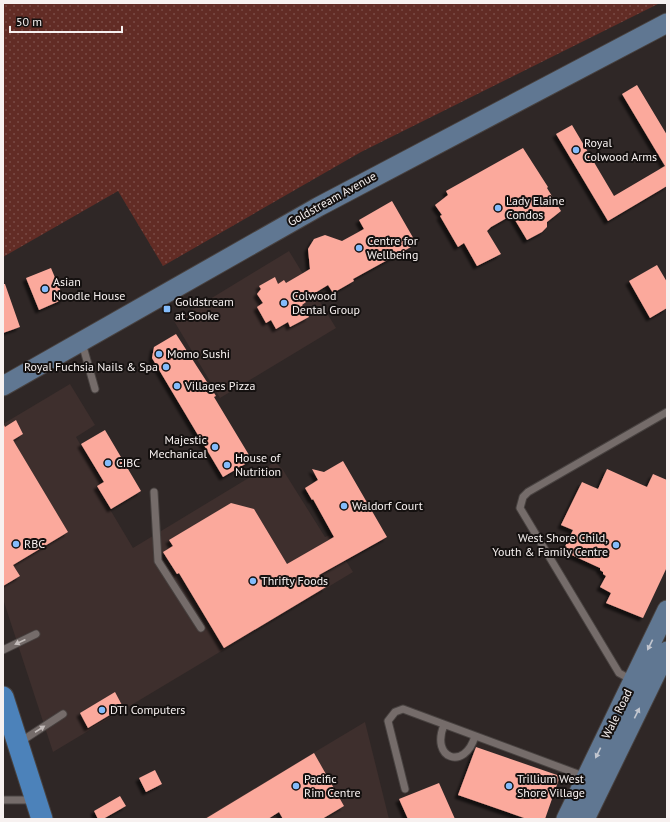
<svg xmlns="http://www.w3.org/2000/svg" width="670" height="822" viewBox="0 0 670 822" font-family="'PT Sans',sans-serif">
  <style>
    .built { fill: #3e2f2d }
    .grass { fill: url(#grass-dots) }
    .building { fill: #fba99c; filter: url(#shadow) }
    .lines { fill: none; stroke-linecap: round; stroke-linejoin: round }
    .lane-casing { stroke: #484240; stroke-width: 9 }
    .secondary-casing { stroke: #484240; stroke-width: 21 }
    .primary-casing { stroke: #484240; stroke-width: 23 }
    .lane { stroke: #756c6a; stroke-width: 7 }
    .secondary { stroke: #607792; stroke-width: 19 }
    .primary { stroke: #4c82ba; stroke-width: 21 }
    .oneway { fill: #c3bcba }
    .oneway2 { fill: #c2c6cf }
    .poi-dot { fill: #84bcfb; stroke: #151110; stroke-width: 1.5 }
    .labels { text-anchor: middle; stroke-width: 4; stroke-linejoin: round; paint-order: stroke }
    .poi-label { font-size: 12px; fill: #f7f1f0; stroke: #151110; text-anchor: start }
    .street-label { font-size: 12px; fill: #f7f1f0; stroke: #151110 }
  </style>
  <defs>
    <pattern id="grass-dots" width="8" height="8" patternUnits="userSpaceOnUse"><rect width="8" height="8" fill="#622c25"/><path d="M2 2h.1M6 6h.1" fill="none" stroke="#794b45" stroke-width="1.8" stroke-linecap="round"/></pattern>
    <filter id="shadow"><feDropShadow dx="-3.5" dy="3.5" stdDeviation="1" flood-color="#0009"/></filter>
  </defs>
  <rect width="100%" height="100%" fill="#2f2726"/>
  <path class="built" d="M289 251 336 328 220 398 174 321Z
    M70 384 95 425 76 437 102 482 96 486 133 548 275 462 283 470 325 537 330 535 353 572 53 752 3 599V424Z
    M365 722 389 819H203Z"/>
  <path class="grass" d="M3 3H660L361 152 163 266 118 191 3 257Z"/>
  <path class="building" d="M637 85 667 135V186L608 221 556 134 572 125 614 196 665 166 622 94Z
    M523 148 548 187 547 188 561 211 547 222V227L542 232 527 240 512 215 491 227 487 231 501 254 477 266 464 243 458 247 440 216 442 215 435 205 448 195 446 191Z
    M392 201 415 241 409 244 411 247 353 279 354 281 333 293 328 285 305 299 306 302 302 305 309 317 290 327 288 322 276 329 271 320 266 323 257 307 263 303 257 294 261 289 259 286 275 277 278 284 284 280 286 283 310 269 308 249 314 239 325 235 342 241 364 229 359 220Z
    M657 265 667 282V308L650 318 629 281Z
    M51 268 64 299 39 310 26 278Z
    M3 284H5L20 327 3 333Z
    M176 334 216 396 214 397 252 460 223 477 152 358 154 347Z
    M16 420 23 434 13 440 68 532 13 565 20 576 3 586V423L5 427Z
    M105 430 141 491 111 509 97 486 104 482 81 444Z
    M343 461 387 537 319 575 326 587 224 648 179 573 177 574 163 552 173 546 169 540 231 503 254 509 287 564 334 537 313 499 312 500 305 488 318 480 312 469 324 472Z
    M607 469 647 487 653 474 667 480V567L643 618 606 603 611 593 600 587 606 576 603 574V572L600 570V568L563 551 573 530 561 525 582 482 598 489Z
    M115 692 123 707 88 728 80 713Z
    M476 747 560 776 545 819H527L458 795Z
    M314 753 344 806 322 819H283L279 812 268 819H205Z
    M155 770 162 784 146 792 139 778Z
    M439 783 455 819H408L399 799Z
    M120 796 126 806 103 819H98L94 811Z"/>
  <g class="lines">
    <defs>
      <path id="lane" d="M82 343 95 389
        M154 492 158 561 201 628
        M3 650 36 634
        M632 680 619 673 520 508 523 497 528 492 667 412
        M444 725C430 759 465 771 475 736
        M20 742 63 714
        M405 789 388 721 395 712 403 709 586 777
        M3 800H33"/>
      <path id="secondary" d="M3 386 318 207 667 23
        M566 819 667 610
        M585 819 667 651"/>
      <path id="primary" d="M3 697 42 819"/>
    </defs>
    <use href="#lane" class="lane-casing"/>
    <use href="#secondary" class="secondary-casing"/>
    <use href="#primary" class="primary-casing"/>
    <use href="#lane" class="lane"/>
    <use href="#secondary" class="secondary"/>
    <use href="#primary" class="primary"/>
  </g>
  <defs><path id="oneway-solid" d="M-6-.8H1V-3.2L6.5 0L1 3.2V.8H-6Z"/></defs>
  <g class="oneway">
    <use href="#oneway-solid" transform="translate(20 642) rotate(155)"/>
    <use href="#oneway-solid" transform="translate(40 729) rotate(-33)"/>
  </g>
  <g class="oneway2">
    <use href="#oneway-solid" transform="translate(650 645) rotate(116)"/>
    <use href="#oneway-solid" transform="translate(637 713) rotate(-64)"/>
    <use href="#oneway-solid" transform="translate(598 753) rotate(116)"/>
  </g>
  <g class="poi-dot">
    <circle cx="576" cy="150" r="4"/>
    <circle cx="498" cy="208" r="4"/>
    <circle cx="359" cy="248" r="4"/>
    <circle cx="45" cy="289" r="4"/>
    <circle cx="284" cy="303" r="4"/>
    <rect x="163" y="305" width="8" height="8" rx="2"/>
    <circle cx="159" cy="354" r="4"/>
    <circle cx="166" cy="367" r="4"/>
    <circle cx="177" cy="386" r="4"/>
    <circle cx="215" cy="447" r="4"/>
    <circle cx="108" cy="463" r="4"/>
    <circle cx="227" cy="465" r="4"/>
    <circle cx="344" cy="506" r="4"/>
    <circle cx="16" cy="544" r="4"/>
    <circle cx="616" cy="545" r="4"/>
    <circle cx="253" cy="581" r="4"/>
    <circle cx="102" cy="710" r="4"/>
    <circle cx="296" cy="786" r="4"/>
    <circle cx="509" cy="786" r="4"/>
  </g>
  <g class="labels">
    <g class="poi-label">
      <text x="584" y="147">Royal<tspan x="584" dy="14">Colwood Arms</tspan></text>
      <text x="506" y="205">Lady Elaine<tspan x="506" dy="14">Condos</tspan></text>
      <text x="367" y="245">Centre for<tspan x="367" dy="14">Wellbeing</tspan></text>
      <text x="53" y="286">Asian<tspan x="53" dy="14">Noodle House</tspan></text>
      <text x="292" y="300">Colwood<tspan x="292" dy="14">Dental Group</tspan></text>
      <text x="175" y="306">Goldstream<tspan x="175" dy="14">at Sooke</tspan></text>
      <text x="167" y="358">Momo Sushi</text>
      <text x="158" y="371" text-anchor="end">Royal Fuchsia Nails &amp; Spa</text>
      <text x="185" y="390">Villages Pizza</text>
      <text x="207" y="444" text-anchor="end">Majestic<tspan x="207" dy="14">Mechanical</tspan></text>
      <text x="235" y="462">House of<tspan x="235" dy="14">Nutrition</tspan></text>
      <text x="116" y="467">CIBC</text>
      <text x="352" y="510">Waldorf Court</text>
      <text x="608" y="542" text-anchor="end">West Shore Child,<tspan x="608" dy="14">Youth &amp; Family Centre</tspan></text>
      <text x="24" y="548">RBC</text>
      <text x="261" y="585">Thrifty Foods</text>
      <text x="110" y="714">DTI Computers</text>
      <text x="304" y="783">Pacific<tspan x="304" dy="14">Rim Centre</tspan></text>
      <text x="517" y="783">Trillium West<tspan x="517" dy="14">Shore Village</tspan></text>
    </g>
    <g class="street-label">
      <text transform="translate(332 199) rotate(-29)" y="4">Goldstream Avenue</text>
      <text transform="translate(617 714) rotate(-64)" y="4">Wale Road</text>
    </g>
  </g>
  <rect width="670" height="822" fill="none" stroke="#f7f1f0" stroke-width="8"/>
  <path d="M10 26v6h112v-6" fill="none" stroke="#f7f1f0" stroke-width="2"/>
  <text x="16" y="26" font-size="12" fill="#f7f1f0" stroke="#151110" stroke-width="3" paint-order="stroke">50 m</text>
</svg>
